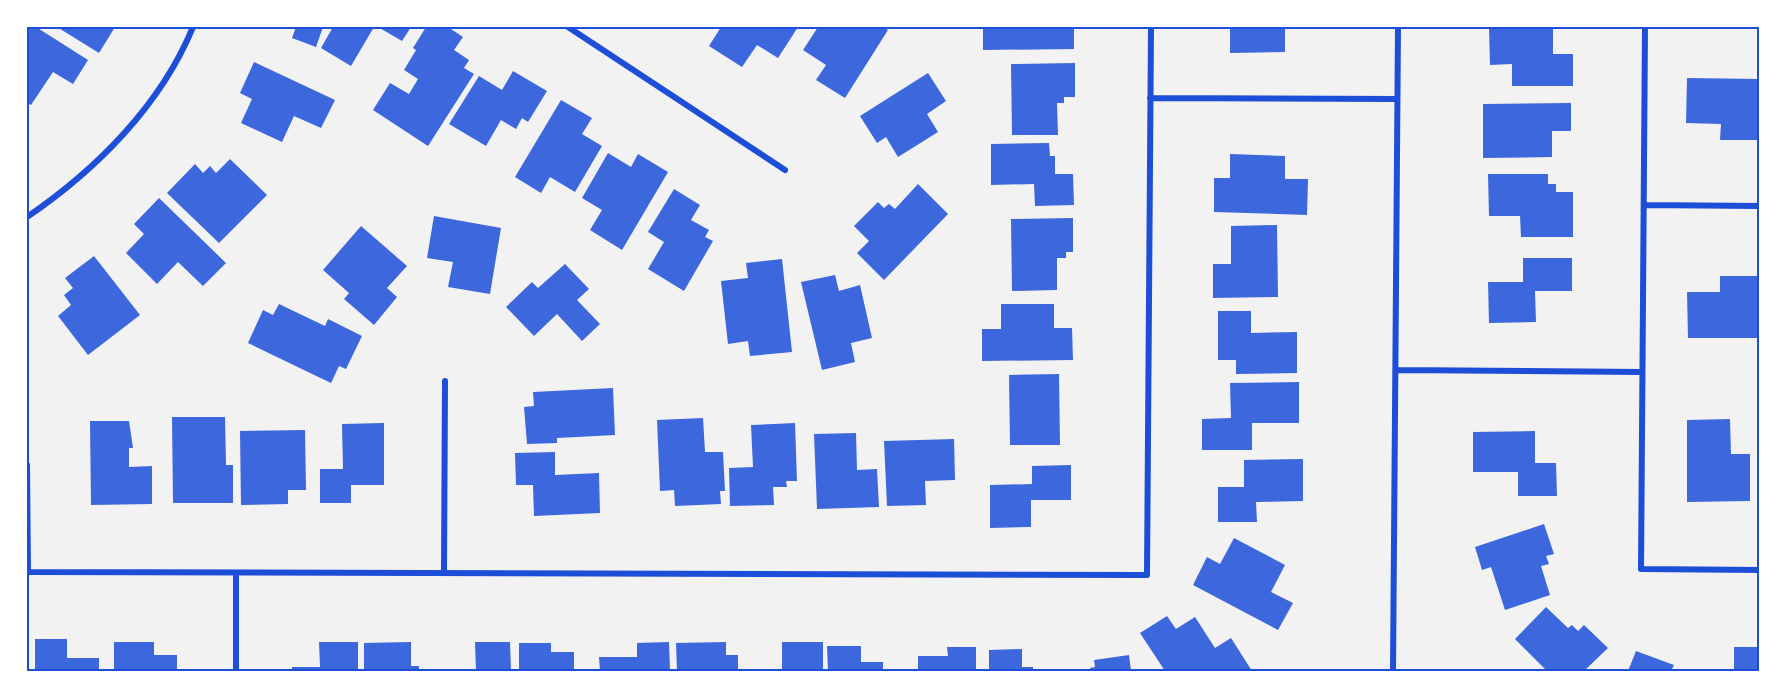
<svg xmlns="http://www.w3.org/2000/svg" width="1787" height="698" viewBox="0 0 1787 698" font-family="Lato,sans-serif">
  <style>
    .building { fill: #3d67dc }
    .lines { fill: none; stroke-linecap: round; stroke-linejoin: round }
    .minor { stroke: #1d4ed8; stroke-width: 6 }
    .neatline { fill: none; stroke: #1d4ed8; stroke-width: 2 }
  </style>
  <rect width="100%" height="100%" fill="#f2f2f2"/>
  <path class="building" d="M27 27H36L88 60 73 84 53 72 31 105 27 103Z
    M57 27H115L99 53Z
    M296 27H323L316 47 292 38Z
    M333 27H374L351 66 321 48Z
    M378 27H411L402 41Z
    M426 27H448L463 37 454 50 469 60 464 68 474 74 428 146 373 110 390 83 409 94 418 79 404 70 416 50 413 48Z
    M721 27H798L778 58 757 45 742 67 709 46Z
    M818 27H883L888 30 845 98 816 80 826 65 803 50Z
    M983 27H1074V49L983 50Z
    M1230 27H1285V52L1230 53Z
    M1489 27H1553V54H1573V86H1512V64L1490 65Z
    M254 62 335 100 321 128 294 116 282 142 241 123 252 99 240 93Z
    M1075 63V97H1064V103H1057L1058 135H1012L1011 64Z
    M513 71 547 91 528 122 522 118 516 129 501 120 486 146 449 124 479 76 502 90Z
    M928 73 946 101 927 114 938 132 898 157 886 137 877 143 860 116Z
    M1687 78 1760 79V140H1720L1721 124 1686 123Z
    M561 100 592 118 582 134 602 146 575 192 550 177 541 193 515 177Z
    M1571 103V131H1552V157L1483 158V104Z
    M1049 143 1050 156H1055V174H1073L1074 205 1035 206 1034 184 991 185V144Z
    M608 153 631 167 638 154 668 172 622 250 590 230 602 210 582 198Z
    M1230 154 1285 156V179H1308L1307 215 1214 212V178H1230Z
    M230 159 267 195 219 243 167 193 195 164 203 173 210 166 216 173Z
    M1488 174H1548V184H1556V192H1573V237H1521L1520 216H1489Z
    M918 184 948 214 884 280 857 253 869 241 854 226 878 202 884 208 889 204 895 209Z
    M674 189 700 205 691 220 709 230 705 237 713 241 684 291 648 269 664 242 648 232Z
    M159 198 226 263 203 286 178 262 157 284 126 253 144 234 134 224Z
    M434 216 501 228 490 294 448 287 453 262 427 258Z
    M1073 218V252H1066V258H1057V290L1012 291 1011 219Z
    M1277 225 1278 297 1213 298V264H1231V226Z
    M361 226 407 266 387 288 397 297 374 325 344 299 349 293 323 270Z
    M94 256 140 315 88 355 58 316 71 305 64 295 73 288 65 278Z
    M1523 258H1572V291H1535L1536 322 1489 323 1488 282H1523Z
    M782 259 792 352 750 356 748 341 728 344 721 281 748 278 746 263Z
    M565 264 589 289 577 300 600 324 582 341 557 314 534 336 506 307 532 282 538 288Z
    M835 275 839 291 860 285 872 338 851 343 855 362 822 370 801 282Z
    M1720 276H1760V338H1688L1687 292H1720Z
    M279 304 325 326 328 319 362 336 346 369 339 366 331 383 248 343 263 310 273 315Z
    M1001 304H1054V328H1072L1073 360 982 361V329H1001Z
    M1218 311H1251V333L1297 332V373L1236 374V360H1218Z
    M1059 374 1060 445H1010L1009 375Z
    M1299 382V423H1252V450H1202V419L1231 418 1230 383Z
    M613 388 615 435 557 438V443L527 444 524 407 534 406 533 392Z
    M172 417H225L226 465H233V503H173Z
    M703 418 705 452H723L725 491H720L721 504 675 506 674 490 660 491 657 420Z
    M1730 419 1731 454H1750V501L1687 502V420Z
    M90 421H129L133 448H129V467L152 466V504L91 505Z
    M384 423V485H351V503H320V469H343L342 424Z
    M795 423 797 481H786L787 487H773L774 505 730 506 729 468 753 467 751 425Z
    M305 430 306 490H288V504L241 505 240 431Z
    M1535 431V463H1556L1557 496H1518V472H1473V432Z
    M856 433 857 470 877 469 879 507 817 509 814 434Z
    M954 439 955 480 925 481 926 505 887 506 884 441Z
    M555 452V475L599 473 600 513 534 516 533 485H516L515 453Z
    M1303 459V501L1256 502 1257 522H1218V487H1244V460Z
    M1071 465V500H1031V527L990 528V485L1032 484V466Z
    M1544 524 1554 554 1546 556 1549 564 1541 566 1550 595 1505 610 1491 567 1482 570 1475 547Z
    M1234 538 1285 565 1271 592 1293 603 1278 630 1193 585 1207 557 1220 564Z
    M1546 607 1568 628 1572 625 1578 631 1584 625 1608 648 1584 671H1547L1515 639Z
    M1167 616 1176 629 1195 617 1215 648 1231 638 1252 671H1165L1140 633Z
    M35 639H67V658H99V671H35Z
    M114 642H154V655H177V671H114Z
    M319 642H358V671H292V667H320Z
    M411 642V666H419V671H364V643Z
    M475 642H510L511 671H476Z
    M669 642 670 671H600L599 657H637V643Z
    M726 642V655H738V671H677L676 643Z
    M782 642H823V671H782Z
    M519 643H551V652H574V671H519Z
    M827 646H861V662H883V671H828Z
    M947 647H976V671H918V656H948Z
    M1734 647H1760V671H1734Z
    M1022 649V667H1033V671H989V650Z
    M1636 651 1674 665 1671 671H1628Z
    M1129 655 1131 671H1091L1090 668 1095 667 1094 660Z"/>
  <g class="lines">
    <path class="minor" d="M568 27 785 170
      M1645 27 1641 569 1760 570
      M1150 98 1397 99
      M1644 205 1760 206
      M27 217C96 170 161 105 193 27
      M1396 370 1642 372
      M27 465 28 572
      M27 572 1147 575 1151 27
      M444 573 445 381
      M236 671V573
      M1393 671 1398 27"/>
  </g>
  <rect width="1787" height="698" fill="none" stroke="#ffffff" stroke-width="57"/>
  <rect x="28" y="28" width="1730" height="642" class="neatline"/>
</svg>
